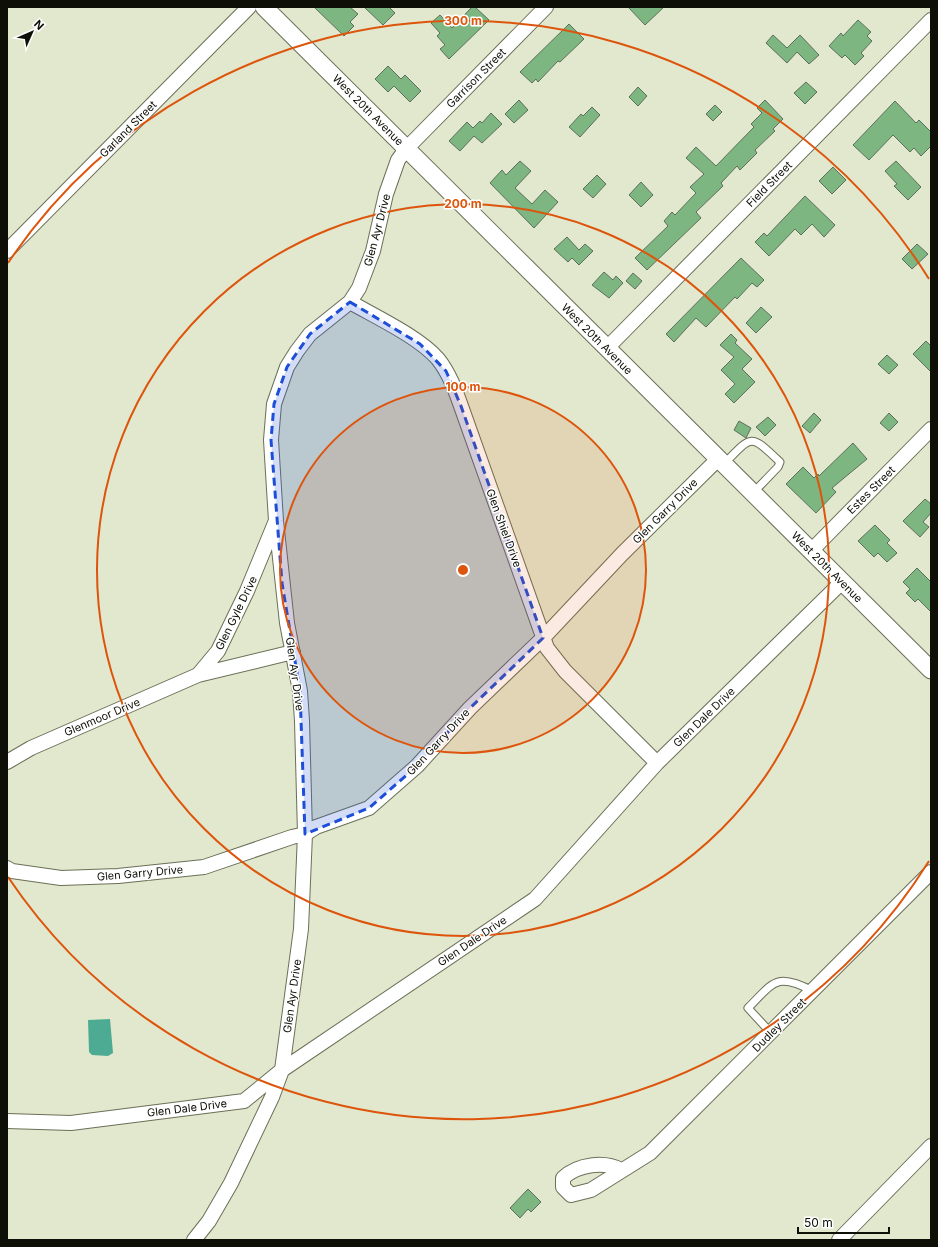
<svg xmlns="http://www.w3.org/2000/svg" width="938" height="1247" viewBox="0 0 938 1247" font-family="Inter,sans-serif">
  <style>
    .water { fill: #4dab93 }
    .building { fill: #7db680; stroke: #5c6f5c }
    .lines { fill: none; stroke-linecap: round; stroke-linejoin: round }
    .service-casing { stroke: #6a6f57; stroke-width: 9 }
    .minor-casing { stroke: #6a6f57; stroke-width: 16 }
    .tertiary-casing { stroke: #6a6f57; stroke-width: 19 }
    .service { stroke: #fff; stroke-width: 7 }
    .minor { stroke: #fff; stroke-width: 14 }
    .tertiary { stroke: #fff; stroke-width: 17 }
    .marked { fill: #1d4ed8; fill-opacity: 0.2; stroke: #1d4ed8; stroke-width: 3; stroke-dasharray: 8 5; stroke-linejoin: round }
    .ring { fill: none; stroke: #dd550c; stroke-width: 2 }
    .labels { text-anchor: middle; stroke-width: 3; stroke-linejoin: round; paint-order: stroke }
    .street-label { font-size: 11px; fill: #0e1007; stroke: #fff }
    .centre { fill: #dd550c; stroke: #fff; stroke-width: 2 }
    .ring-label { font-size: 12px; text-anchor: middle; font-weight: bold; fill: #dd550c; stroke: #fff; stroke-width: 3; stroke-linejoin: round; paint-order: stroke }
  </style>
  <rect width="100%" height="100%" fill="#e2e8cd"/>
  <path class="water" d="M110 1019 113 1053 108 1056 92 1055 89 1052 88 1020Z"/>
  <path class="building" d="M314 7H350L358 14 350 22 354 26 344 36Z
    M364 7H389L395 13 383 25Z
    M472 7H475L489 20 449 59 440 49 445 45 437 36 440 33 431 23 440 15 452 28Z
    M628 7H664L645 25Z
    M858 20 871 32 867 36 872 41 861 53 864 56 855 65 845 55 842 58 829 46 841 33 843 36Z
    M569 24 584 39 560 62 558 61 538 82 536 79 532 83 520 72Z
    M773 35 787 48 800 35 819 55 809 64 797 52 787 63 766 43Z
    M388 66 401 79 405 75 421 91 410 102 394 86 388 92 375 79Z
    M806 82 817 92 805 104 794 93Z
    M638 87 647 96 638 106 629 97Z
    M519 100 528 110 514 123 505 114Z
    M765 100 783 119 773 129 775 131 755 150 757 153 740 170 737 166 721 183 723 186 696 212 701 218 647 270 635 258 668 226 664 221 672 212 675 215 696 193 690 187 704 174 686 158 696 147 716 166 754 127 751 124 762 113 757 108Z
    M895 101 916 123 919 120 931 132V146L921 156 914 148 910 152 893 135 869 160 853 145Z
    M715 105 722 112 713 121 706 114Z
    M592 107 600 115 580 137 569 127 581 114 583 116Z
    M491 113 502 124 482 143 474 136 460 151 449 141 467 122 473 128 480 121 482 123Z
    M520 161 531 171 515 188 532 204 545 190 558 202 534 228 490 183 502 170 506 175Z
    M896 161 921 187 908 200 894 186 897 184 885 171Z
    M833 167 846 180 832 194 819 181Z
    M597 175 606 184 593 198 583 189Z
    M641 182 653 195 641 207 629 195Z
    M805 196 835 225 824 237 812 224 801 235 795 229 769 256 755 242 764 233 767 236Z
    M567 237 579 250 585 244 593 251 579 265 572 258 568 262 554 249Z
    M917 244 928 254 912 269 902 259Z
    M741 258 764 280 757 287 752 283 737 299 735 297 706 327 696 318 674 342 666 334Z
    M604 272 613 280 616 276 623 283 609 298 592 285Z
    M633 273 642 281 635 289 626 281Z
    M761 307 772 317 756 333 746 323Z
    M731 334 737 340 735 343 752 359 742 369 755 382 734 403 725 394 735 384 721 370 734 357 720 345Z
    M926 341 931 346V372L913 354Z
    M887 355 898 365 889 374 878 364Z
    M814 413 821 420 810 433 802 426Z
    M889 413 898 422 889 431 880 423Z
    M768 417 776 425 765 436 756 427Z
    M739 421 751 428 746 438 734 430Z
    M853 443 867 459 832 488 836 492 816 513 786 484 803 467 814 478 818 474 819 476Z
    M925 499 931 504V513L923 522 929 527 920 537 903 521Z
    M875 525 890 540 887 543 897 553 887 562 878 553 874 557 858 541Z
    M917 568 931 582V612L918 599 915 602 906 593 910 589 903 582Z
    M528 1189 541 1202 531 1212 528 1209 520 1218 510 1208Z"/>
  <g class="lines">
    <defs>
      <path id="service" d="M724 464C753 434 750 434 780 462L778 467 753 493
        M771 1033 748 1008C774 982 776 972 813 991"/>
      <path id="minor" d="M7 251 249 7
        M350 302C376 317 419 337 438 359 449 373 455 389 461 406L547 648 565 671 657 763
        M607 348 931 20
        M811 551 931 429
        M198 675 218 651 247 591 275 523
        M7 762 31 748 198 675 293 652
        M7 868 12 871 61 878 118 876 204 867 292 837 305 834 316 827 369 808 417 766 470 708 543 638 622 554 718 459
        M7 1121 71 1123 244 1101 282 1070 535 899 657 763 842 582
        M621 1170C604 1161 578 1164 563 1178V1187L571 1195 591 1190 650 1153 931 872
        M194 1240 209 1221 231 1183 272 1097 282 1070 301 929 305 834 302 721 300 691 287 623 276 521 271 440 274 404 287 367 297 351 310 334 350 302 359 288 373 251 386 194 398 160 406 149 546 7
        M839 1240 931 1146"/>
      <path id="tertiary" d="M264 7 931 670"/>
    </defs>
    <use href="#service" class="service-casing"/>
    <use href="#minor" class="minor-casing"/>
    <use href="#tertiary" class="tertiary-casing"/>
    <use href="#service" class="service"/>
    <use href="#minor" class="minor"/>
    <use href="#tertiary" class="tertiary"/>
  </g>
  <path class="marked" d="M350 302 420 344 446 371 461 406 543 638 470 708 417 766 369 808 305 834 300 691 282 583 271 440 274 404 287 367 310 334Z"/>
  <circle cx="463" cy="570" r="183" fill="#dd550c" fill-opacity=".12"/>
  <g class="ring">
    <circle cx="463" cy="570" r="183"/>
    <circle cx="463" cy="570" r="366"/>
    <path d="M929 861A549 549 0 0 1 8 877M8 263A549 549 0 0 1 929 279"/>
  </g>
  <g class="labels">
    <g class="street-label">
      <text transform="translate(476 78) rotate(-45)" y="4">Garrison Street</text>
      <text transform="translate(368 110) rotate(45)" y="4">West 20th Avenue</text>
      <text transform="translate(128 129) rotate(-45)" y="4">Garland Street</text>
      <text transform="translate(769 184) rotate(-45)" y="4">Field Street</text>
      <text transform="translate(377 230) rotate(-75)" y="4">Glen Ayr Drive</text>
      <text transform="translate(597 339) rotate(45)" y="4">West 20th Avenue</text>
      <text transform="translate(871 490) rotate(-45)" y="4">Estes Street</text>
      <text transform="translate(665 511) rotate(-45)" y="4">Glen Garry Drive</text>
      <text transform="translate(504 528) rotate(70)" y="4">Glen Shiel Drive</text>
      <text transform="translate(827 567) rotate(45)" y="4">West 20th Avenue</text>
      <text transform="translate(236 613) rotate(-64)" y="4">Glen Gyle Drive</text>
      <text transform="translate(295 674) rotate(82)" y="4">Glen Ayr Drive</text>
      <text transform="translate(102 717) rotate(-23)" y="4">Glenmoor Drive</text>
      <text transform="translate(704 717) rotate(-44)" y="4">Glen Dale Drive</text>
      <text transform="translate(438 742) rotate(-47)" y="4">Glen Garry Drive</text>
      <text transform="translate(140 873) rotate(-5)" y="4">Glen Garry Drive</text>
      <text transform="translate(472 941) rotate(-34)" y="4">Glen Dale Drive</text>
      <text transform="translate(292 996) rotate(-82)" y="4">Glen Ayr Drive</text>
      <text transform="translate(779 1025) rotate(-45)" y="4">Dudley Street</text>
      <text transform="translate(187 1108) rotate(-7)" y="4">Glen Dale Drive</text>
    </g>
  </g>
  <circle cx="463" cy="570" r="6" class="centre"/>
  <g class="ring-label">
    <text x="463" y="25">300 m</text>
    <text x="463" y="208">200 m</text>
    <text x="463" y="391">100 m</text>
  </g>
  <rect width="938" height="1247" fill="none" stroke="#0e1007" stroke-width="16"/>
  <g transform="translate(32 32) rotate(45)" stroke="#ffffff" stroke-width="3" paint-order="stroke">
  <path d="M0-3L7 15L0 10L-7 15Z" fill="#0e1007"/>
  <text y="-6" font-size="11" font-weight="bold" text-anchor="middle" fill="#0e1007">N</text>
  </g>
  <path d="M798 1227v6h91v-6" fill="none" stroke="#0e1007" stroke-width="2"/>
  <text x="804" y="1227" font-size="12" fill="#0e1007" stroke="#ffffff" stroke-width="3" paint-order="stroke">50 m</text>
</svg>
